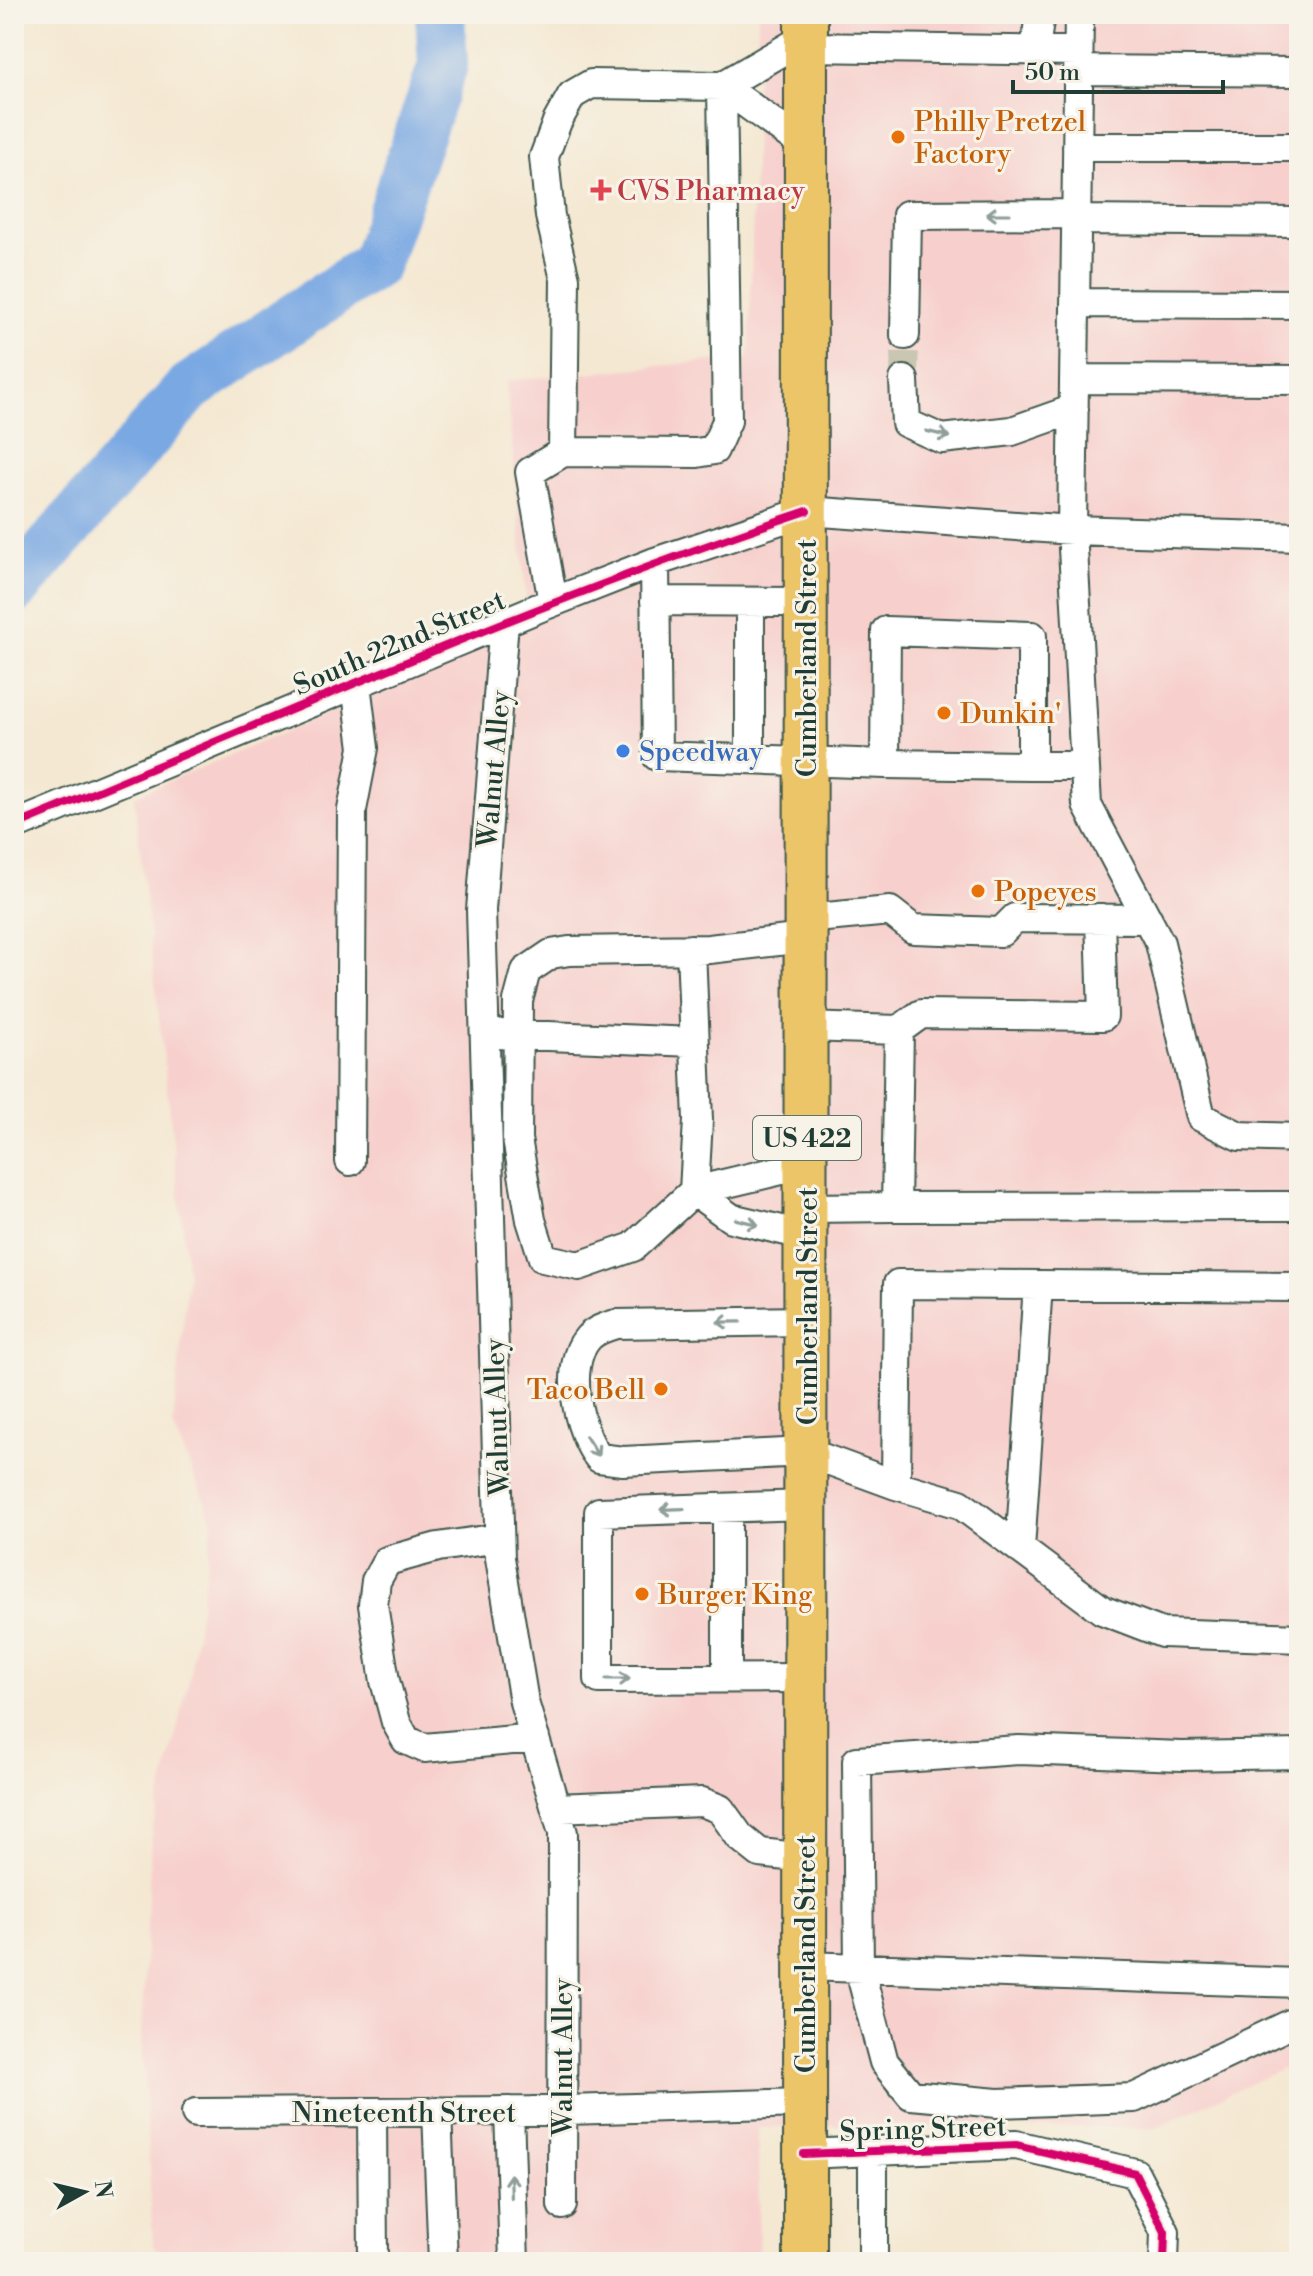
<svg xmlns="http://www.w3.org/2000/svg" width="1313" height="2276" viewBox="0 0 1313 2276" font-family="'Libre Bodoni',serif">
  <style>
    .built { fill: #f7d0cd }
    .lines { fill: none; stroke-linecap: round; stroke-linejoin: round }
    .river { stroke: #79a8e3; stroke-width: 50 }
    .minor-tunnel { stroke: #c9c6b2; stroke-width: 28; stroke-dasharray: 28 14; stroke-linecap: butt }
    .minor-casing { stroke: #3f574c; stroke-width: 32 }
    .highway-casing { stroke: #3f574c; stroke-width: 46 }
    .minor { stroke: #fff; stroke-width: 28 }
    .highway { stroke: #ecc569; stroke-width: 42 }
    .cycleway-casing { stroke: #f7f3e8; stroke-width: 13 }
    .cycleway { stroke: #d6006c; stroke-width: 8 }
    .oneway { stroke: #8f9e9a }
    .food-dot { fill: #e8710a; stroke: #f7f3e8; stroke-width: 3 }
    .health-dot { fill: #e0444e; stroke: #f7f3e8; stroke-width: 3 }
    .shop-dot { fill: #3f7fe0; stroke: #f7f3e8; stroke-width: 3 }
    .labels { text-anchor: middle; stroke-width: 6; stroke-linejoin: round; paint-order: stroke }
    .shield { fill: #f7f3e8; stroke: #60746a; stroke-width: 2 }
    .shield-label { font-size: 26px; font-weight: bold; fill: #1f3d34 }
    .food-label { font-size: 28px; fill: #c56008; stroke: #f7f3e8; text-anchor: start }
    .health-label { font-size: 28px; fill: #be3a42; stroke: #f7f3e8; text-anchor: start }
    .street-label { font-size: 28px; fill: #1f3d34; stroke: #f7f3e8 }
    .shop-label { font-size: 28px; fill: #366cbe; stroke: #f7f3e8; text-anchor: start }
  </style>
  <rect width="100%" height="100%" fill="#f7f3e8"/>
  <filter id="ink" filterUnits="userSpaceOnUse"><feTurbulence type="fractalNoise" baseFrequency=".0125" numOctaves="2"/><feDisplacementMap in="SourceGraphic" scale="16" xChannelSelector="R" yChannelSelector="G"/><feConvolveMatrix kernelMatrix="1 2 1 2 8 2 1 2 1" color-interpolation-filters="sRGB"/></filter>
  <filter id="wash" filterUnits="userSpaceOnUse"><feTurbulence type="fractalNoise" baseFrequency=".006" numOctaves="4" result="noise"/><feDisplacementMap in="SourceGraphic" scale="32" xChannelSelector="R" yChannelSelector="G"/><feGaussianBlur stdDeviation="1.8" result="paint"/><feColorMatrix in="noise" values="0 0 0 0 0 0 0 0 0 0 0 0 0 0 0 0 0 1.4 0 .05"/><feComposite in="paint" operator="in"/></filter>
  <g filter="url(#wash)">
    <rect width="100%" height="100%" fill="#f4e8d2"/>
    <path class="built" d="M758 14H1299V2061L1155 2128 832 2125 758 2128 759 2262H168L153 2246 142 2033 151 1836 190 1675 213 1521 173 1426 188 1274 134 796 529 628 506 381 749 357Z"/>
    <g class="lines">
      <path class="river" d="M14 589 189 388 375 264 443 65 440 14"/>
    </g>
  </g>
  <g filter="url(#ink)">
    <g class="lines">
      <path class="minor-tunnel" d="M904 380 905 335"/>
      <defs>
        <path id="minor" d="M1079 14 1072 530 1087 805 1160 943 1201 1117 1239 1136 1299 1138
          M806 47 1078 51
          M1035 50 1040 14
          M1078 70 1299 72
          M805 146 722 86 806 37
          M1077 147H1299
          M1076 220 1299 222
          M1075 303 1299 304
          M905 335 907 215 1076 214
          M1074 379 1299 380
          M904 380 906 423 942 439 1012 431 1074 409
          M655 562 657 756 885 764 886 631 1032 636V766H1084
          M655 601 807 602
          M553 602 530 472 563 452 565 279 550 216 544 157 557 122 572 95 591 84 722 86 727 421 714 450 697 453 563 452
          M750 602V758
          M504 622 481 910 500 1558 524 1702 563 1833 562 2205
          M885 764 1032 766
          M14 826 543 606 655 562 807 511 1072 530 1299 537
          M805 919 890 911 913 929 1001 932 1015 918 1148 919
          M805 938 709 949 569 951 551 954 526 971 518 1001 517 1139 531 1220 543 1258 579 1266 633 1247 694 1191 807 1164
          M691 949 698 1120 694 1191
          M805 1027 899 1030 896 1207 807 1208
          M899 1030 921 1014 1103 1016 1100 918
          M499 1034 694 1042
          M350 1161 352 810 364 748 356 684
          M694 1191 731 1218 807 1236
          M896 1207 1299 1206
          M807 1321 616 1324C606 1327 595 1330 588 1338 563 1366 578 1432 599 1458L623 1461 806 1452 896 1485 898 1284 1299 1287
          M896 1485 960 1504 1102 1610 1162 1633 1299 1638
          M727 1508V1678
          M499 1538 438 1547 387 1561 376 1581 373 1605 385 1681 396 1722 406 1740 424 1748 535 1738
          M1020 1549 1038 1285
          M806 1678 599 1679V1512L806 1505
          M1299 1754 1182 1756 1019 1750 857 1761 859 1967 884 2062 911 2095 997 2103 1134 2098 1299 2020
          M556 1808 702 1802 720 1809 740 1837 760 1853 805 1858
          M805 1966 1299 1983
          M437 2111 443 2262
          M509 2111 514 2262
          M372 2112 373 2262
          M196 2113 531 2111 804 2103
          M873 2151V2262
          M804 2154 1016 2145 1135 2173 1165 2232 1164 2262"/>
        <path id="highway" d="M805 2262 806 14"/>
      </defs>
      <use href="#minor" class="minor-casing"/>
      <use href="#highway" class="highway-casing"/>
      <use href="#minor" class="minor"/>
      <use href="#highway" class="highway"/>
      <defs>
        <path id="cycleway" d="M14 826C277 717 537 601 807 511
          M804 2154 1016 2145 1135 2173 1165 2232 1164 2262"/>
      </defs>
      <use href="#cycleway" class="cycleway-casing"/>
      <use href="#cycleway" class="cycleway"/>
    </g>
    <defs><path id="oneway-shaft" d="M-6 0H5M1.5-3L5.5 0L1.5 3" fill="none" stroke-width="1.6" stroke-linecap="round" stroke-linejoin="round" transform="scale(2)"/></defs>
    <g class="oneway">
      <use href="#oneway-shaft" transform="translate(998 214) rotate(180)"/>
      <use href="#oneway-shaft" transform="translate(938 434) rotate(14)"/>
      <use href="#oneway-shaft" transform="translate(747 1222) rotate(14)"/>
      <use href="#oneway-shaft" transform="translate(729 1322) rotate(179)"/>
      <use href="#oneway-shaft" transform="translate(592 1446) rotate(57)"/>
      <use href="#oneway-shaft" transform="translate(672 1509) rotate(178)"/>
      <use href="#oneway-shaft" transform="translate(618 1679)"/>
      <use href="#oneway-shaft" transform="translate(511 2186) rotate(-92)"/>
    </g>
  </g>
  <g class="food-dot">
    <circle cx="898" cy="137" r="8"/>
    <circle cx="944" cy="713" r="8"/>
    <circle cx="978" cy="891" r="8"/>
    <circle cx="661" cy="1389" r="8"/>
    <circle cx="642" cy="1594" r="8"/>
  </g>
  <path class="health-dot" d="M597 178h8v8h8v8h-8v8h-8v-8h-8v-8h8z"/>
  <circle class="shop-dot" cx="623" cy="751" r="8"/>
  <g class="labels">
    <rect class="shield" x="753" y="1116" width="108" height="44" rx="6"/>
    <g class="shield-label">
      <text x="807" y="1147">US 422</text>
    </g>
    <g class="food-label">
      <text x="914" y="131">Philly Pretzel<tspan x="914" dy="32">Factory</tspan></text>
      <text x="960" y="723">Dunkin'</text>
      <text x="994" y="901">Popeyes</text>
      <text x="645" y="1399" text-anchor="end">Taco Bell</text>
      <text x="658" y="1604">Burger King</text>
    </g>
    <g class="health-label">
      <text x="617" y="200">CVS Pharmacy</text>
    </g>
    <g class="street-label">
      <text transform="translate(399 642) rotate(-23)" y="10">South 22nd Street</text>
      <text transform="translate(806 658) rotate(-90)" y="10">Cumberland Street</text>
      <text transform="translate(493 769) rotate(-85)" y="10">Walnut Alley</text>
      <text transform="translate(807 1306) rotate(-90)" y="10">Cumberland Street</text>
      <text transform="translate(496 1417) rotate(-92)" y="10">Walnut Alley</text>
      <text transform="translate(805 1954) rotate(-90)" y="10">Cumberland Street</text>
      <text transform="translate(562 2057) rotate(-90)" y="10">Walnut Alley</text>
      <text x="404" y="2122">Nineteenth Street</text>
      <text transform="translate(923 2128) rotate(-2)" y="10">Spring Street</text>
    </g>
    <g class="shop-label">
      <text x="639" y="761">Speedway</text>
    </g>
  </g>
  <rect width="1313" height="2276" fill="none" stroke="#f7f3e8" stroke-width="48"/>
  <g transform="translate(84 2192) rotate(82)" stroke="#f7f3e8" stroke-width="6" paint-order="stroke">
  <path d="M0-6L14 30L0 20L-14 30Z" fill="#1f3d34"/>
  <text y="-12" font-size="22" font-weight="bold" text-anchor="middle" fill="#1f3d34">N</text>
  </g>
  <path d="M1013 80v12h210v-12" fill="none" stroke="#1f3d34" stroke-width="4"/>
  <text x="1025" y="80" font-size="24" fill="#1f3d34" stroke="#f7f3e8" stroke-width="6" paint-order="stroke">50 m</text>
</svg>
